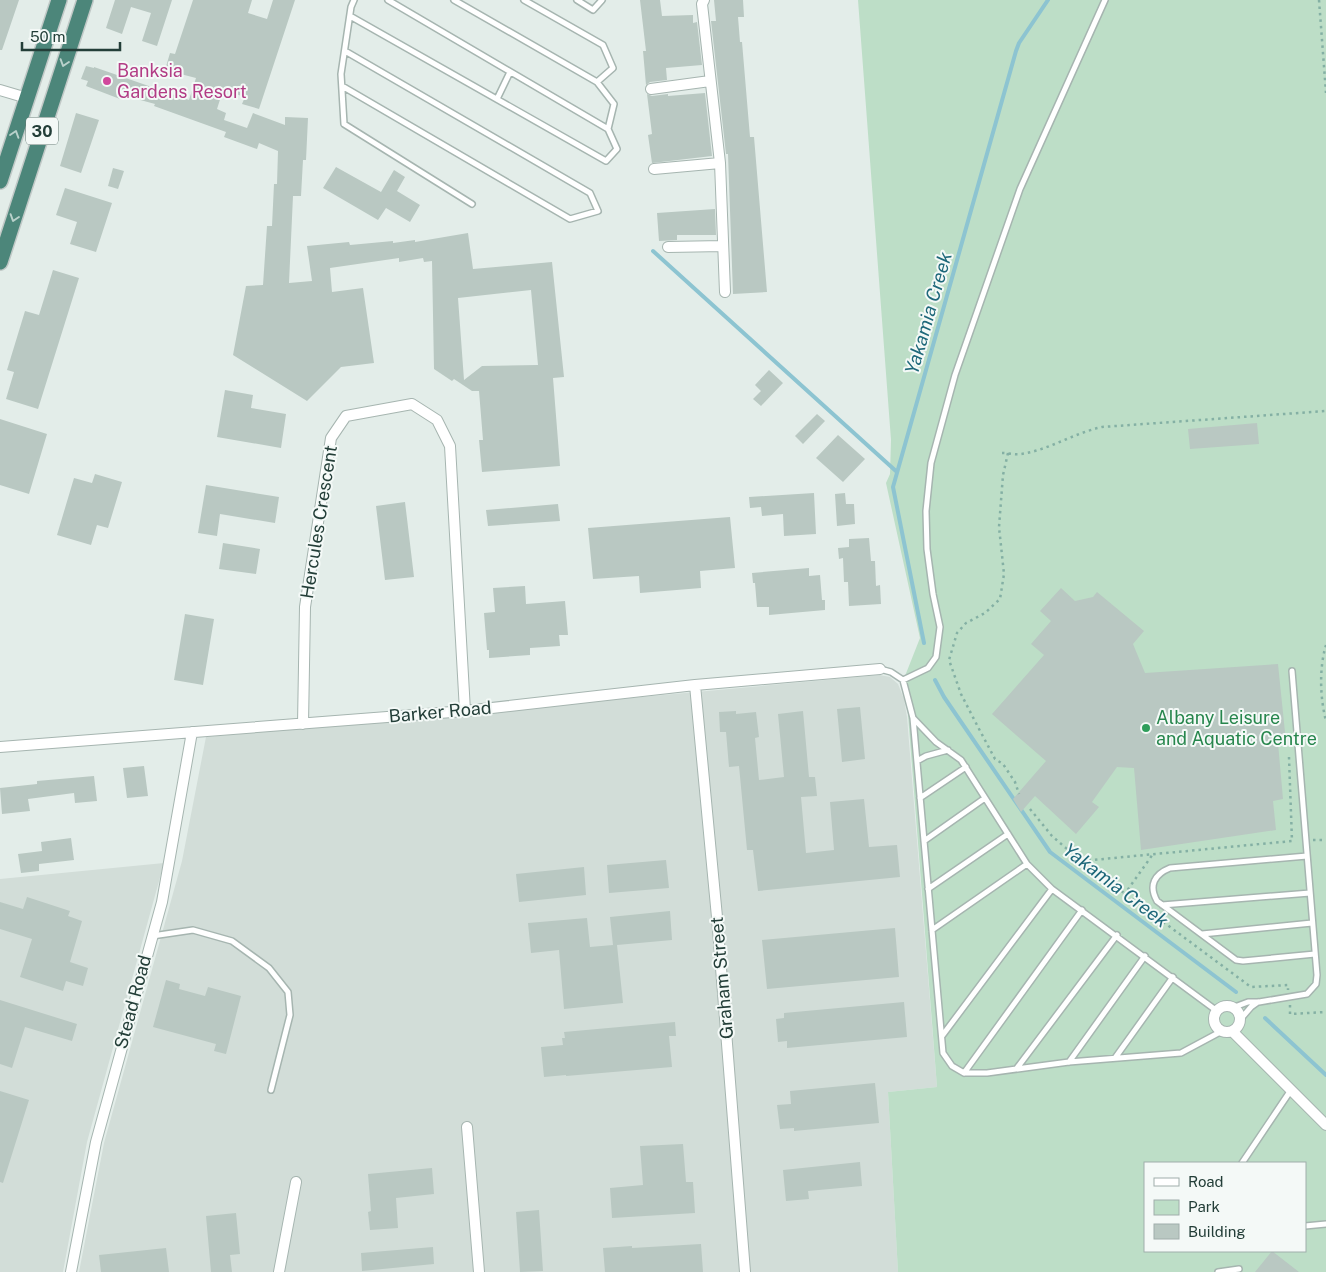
<svg xmlns="http://www.w3.org/2000/svg" width="1326" height="1272" viewBox="0 0 1326 1272" font-family="'Public Sans',sans-serif">
  <style>
    .built { fill: #d2ddd8 }
    .green { fill: #bddec7; fill-rule: evenodd }
    .lines { fill: none; stroke-linecap: round; stroke-linejoin: round }
    .stream { stroke: #8dc4d1; stroke-width: 4 }
    .building { fill: #b9c8c2; fill-rule: evenodd }
    .service-casing { stroke: #a6b5b0; stroke-width: 8 }
    .minor-casing { stroke: #a6b5b0; stroke-width: 12 }
    .trunk-casing { stroke: #c1c9c7; stroke-width: 18 }
    .path { stroke: #84b0a4; stroke-width: 2.5; stroke-dasharray: 2.5 4; stroke-linecap: butt }
    .service { stroke: #fff; stroke-width: 5 }
    .minor { stroke: #fff; stroke-width: 10 }
    .trunk { stroke: #4c867a; stroke-width: 15 }
    .oneway { stroke: #b9d1cb }
    .hotel-dot { fill: #d1479c; stroke: #f4f9f7; stroke-width: 2 }
    .leisure-dot { fill: #2e9e5b; stroke: #f4f9f7; stroke-width: 2 }
    .labels { text-anchor: middle; stroke-width: 4; stroke-linejoin: round; paint-order: stroke }
    .shield { fill: #f4f9f7; stroke: #627671; stroke-width: 1 }
    .shield-label { font-size: 16px; font-weight: bold; fill: #233e38 }
    .hotel-label { font-size: 18px; fill: #b23c85; stroke: #f4f9f7; text-anchor: start }
    .street-label { font-size: 18px; fill: #233e38; stroke: #f4f9f7 }
    .leisure-label { font-size: 18px; fill: #27864d; stroke: #f4f9f7; text-anchor: start }
    .water-label { font-size: 19px; font-style: italic; fill: #1e687a; stroke: #f4f9f7 }
  </style>
  <rect width="100%" height="100%" fill="#e3ede9"/>
  <path class="built" d="M880 675 890 677 898 684 904 699 907 717 937 1087 888 1092 898 1272H79L104 1143 182 861 206 737Z
    M164 863 87 1142 63 1272H0V879Z"/>
  <path class="green" d="M858 0H1326V1272H898L888 1092 937 1087 905 676 920 638 886 483 890 474 891 440ZM1145 1163H1305V1251H1145Z"/>
  <g class="lines">
    <path class="stream" d="M653 251 897 472
      M924 643 893 487 1016 51 1019 43 1048 0
      M935 680 944 697 1050 852 1236 992
      M1265 1018 1326 1075"/>
  </g>
  <path class="building" d="M0 0H19L2 50H0Z
    M115 0H172L157 46 142 41 151 13 131 7 122 34 106 28Z
    M193 0H252L248 13 267 19 273 0H295L259 109 242 104 245 97 223 90 217 109 226 113 224 120 247 128 253 113 285 125V117L308 118 306 160H303L301 196H293L289 283 312 281 307 246 349 242 350 245 393 241V243L415 240V242L468 233 473 269 552 262 564 377 553 378 560 466 482 472 479 440H483L479 391H472L454 379 452 381 434 369 432 261 424 262 423 258 399 262V258L330 268 332 292 363 288 374 363 341 367 307 401 233 355 246 286 263 285 267 226H272L274 184H277L278 151 259 143 257 149 224 137 226 132 154 106 155 104 122 95 120 99 86 86 88 81 81 79 86 66 94 68V67L189 100 196 78 165 70 170 53 175 54ZM531 290 538 365 482 366 464 380 458 298Z
    M640 0H660L662 16 693 15V23L697 22 702 65 666 68 667 80 650 82 646 85 643 51H646Z
    M714 0H743L744 17H738L740 42H742L750 137H754L767 292 733 294 728 154H726L711 21H716Z
    M705 93 712 156 652 163 648 135 652 134 647 94 652 96 668 94V96Z
    M76 113 99 120 81 173 60 166Z
    M336 167 381 192 394 170 405 177 397 191 420 205 410 222 386 208 378 220 323 188Z
    M113 168 124 171 118 189 108 186Z
    M65 188 112 203 96 252 70 244 77 222 56 215Z
    M715 209 716 235H677V240L659 241 657 213Z
    M53 270 79 278 38 409 6 399 14 372 7 370 25 311 39 315Z
    M769 370 783 383 761 406 753 399 761 391 755 385Z
    M225 390 253 395 251 408 286 414 281 448 217 437Z
    M817 414 825 421 803 444 795 436Z
    M0 419 47 434 29 494 0 485Z
    M1257 423 1259 444 1190 449 1188 429Z
    M838 435 865 459 843 482 816 458Z
    M95 474 122 482 108 528 97 525 91 545 57 535 74 478 92 483Z
    M206 485 279 497 275 523 220 514 217 536 198 533Z
    M814 493 816 534 784 536 783 514 762 516 761 507 750 508 749 497Z
    M845 493 846 504H854L855 524 837 526 835 494Z
    M405 502 414 577 385 580 376 506Z
    M558 504 560 521 488 526 486 510Z
    M730 517 735 568 700 571 701 588 640 593 639 576 593 579 588 528Z
    M869 538 871 561H875L876 586 880 585 881 604 849 606 848 582H844L843 558 839 559 838 548 849 547V539Z
    M223 543 260 549 256 574 219 569Z
    M809 568V576L820 575 822 600H825V610L769 615V607H757L755 583H753L752 573Z
    M525 586 526 604 565 601 568 635H559L560 646 530 648V655L489 658V650H487L484 613 495 612 493 588Z
    M1061 588 1075 601 1093 597 1097 592 1144 631 1133 644 1145 673 1278 664 1286 742 1278 743 1283 799 1273 801 1276 830 1141 850 1134 768 1117 767 1092 802 1099 807 1076 834 1035 796 1021 812 1013 799 1046 761 992 714 1044 655 1031 644 1051 621 1040 611Z
    M185 614 214 619 203 685 174 680Z
    M860 707 865 759 842 762 837 709Z
    M736 711V714L756 712 759 737 755 738 759 780 784 777 778 714 803 711 809 777H815L817 796 801 797 806 853 834 850 830 802 864 799 869 847 897 845 900 877 758 891 753 850H747L739 766 729 767 726 732H720L719 712Z
    M144 766 148 796 127 798 123 768Z
    M94 776 97 801 75 803 74 793 28 799 30 811 2 814 0 788 37 784V781Z
    M71 838 74 860 39 864V871L21 873 18 854 42 851 41 842Z
    M666 860 669 888 609 893 607 865Z
    M584 867 586 895 519 902 516 874Z
    M27 897 70 911 68 916 82 921 70 962 88 968 83 986 66 981 63 991 20 977 32 939 0 929V902L23 909Z
    M670 911 672 940 617 945 623 1003 564 1009 559 950 531 953 528 923 587 918 590 947 613 945 610 917Z
    M895 928 899 977 767 989 762 940Z
    M166 980 180 984 179 989 205 996 208 987 241 996 226 1054 214 1051 216 1044 153 1027Z
    M0 1000 77 1024 72 1041 25 1027 12 1068 0 1064Z
    M904 1002 907 1037 787 1048V1041L778 1042 776 1019 784 1018V1013Z
    M675 1022 676 1036H669L672 1067 566 1076V1075L544 1077 541 1047 563 1045 562 1038H565L564 1032Z
    M875 1083 879 1123 794 1131V1128L780 1129 777 1105 791 1104 790 1091Z
    M0 1091 29 1100 3 1183 0 1182Z
    M683 1144 686 1182H693L695 1213 612 1218 610 1188 643 1185 640 1146Z
    M860 1162 862 1186 808 1191 809 1199 786 1201 783 1170Z
    M432 1168 434 1194 396 1198 398 1228 370 1230 368 1212 371 1211 368 1174Z
    M539 1210 543 1271 520 1272 516 1212Z
    M236 1213 240 1254 230 1255 232 1272H211L206 1216Z
    M701 1244 703 1272H605L603 1248 632 1246V1248Z
    M433 1247 434 1264 362 1271 361 1253Z
    M166 1248 169 1272H101L99 1255Z
    M1272 1251 1299 1272H1255Z"/>
  <g class="lines">
    <defs>
      <path id="service" d="M354 0 351 7 341 74 344 124 472 204
        M454 0 597 82 614 104 608 129
        M524 0 603 45 613 68 597 82
        M577 0 593 10 602 0
        M350 16 606 161 617 149 608 129 388 0
        M342 86 570 219 598 211 590 193 345 51
        M497 99 510 72
        M880 669 891 672 903 680 913 718 943 1053 952 1066 964 1073H987L1069 1062 1181 1053 1222 1031
        M903 680 928 668 936 657 940 627 933 594 927 549 926 511 931 463 955 375 1020 189 1105 0
        M913 718 936 742 961 760 1027 864 1052 889 1217 1011
        M917 761 926 756 948 750
        M920 798 966 767
        M924 841 985 798
        M1307 856 1170 868C1155 874 1148 885 1157 901L1236 960 1243 961 1315 954
        M928 889 1008 834
        M1162 905 1310 893
        M932 930 1027 864
        M1202 934 1312 923
        M152 936 193 930 232 941 269 968 288 992 290 1015 271 1090
        M1232 1008 1248 1002H1259L1307 994 1316 984 1317 975 1292 671
        M1239 1021 1251 1007 1258 1002
        M942 1036 1052 889
        M1115 1058 1173 977
        M1069 1062 1145 956
        M1017 1068 1117 935
        M964 1073 1082 910
        M1242 1163 1291 1090
        M1305 1226 1326 1224
        M1218 1272 1239 1269"/>
      <path id="minor" d="M704 0 702 4 720 163 725 292
        M651 89 710 81
        M0 90 27 98
        M654 169 720 163
        M668 247 723 246
        M695 685 717 917 745 1272
        M303 724 305 607 331 438 346 416 412 404 437 420 450 446 465 711
        M0 747 465 711 695 685 880 669
        M1214 1019a13 13 0 1 1 26 0a13 13 0 1 1-26 0Z
        M1232 1031 1326 1125
        M467 1127 479 1272
        M71 1272 96 1142 162 902 192 732
        M279 1272 296 1182"/>
      <path id="trunk" d="M0 181 59 0
        M0 262 85 0"/>
    </defs>
    <use href="#service" class="service-casing"/>
    <use href="#minor" class="minor-casing"/>
    <use href="#trunk" class="trunk-casing"/>
    <path class="path" d="M1319 0 1326 93
      M1002 453C1008 453 1015 455 1021 454 1049 450 1074 433 1102 427L1326 411
      M1008 453 1003 475 999 527 1004 574 1000 599 985 613 966 623 957 633 949 660 961 694 978 727 995 759 1003 764 1015 782 1019 794
      M1326 645C1319 668 1320 698 1326 721
      M1030 809 1052 836 1081 861 1251 987 1288 985V990
      M1313 840H1326
      M1082 861 1292 841 1289 757
      M1124 895 1153 854
      M1290 1005V1014L1326 1012"/>
    <use href="#service" class="service"/>
    <use href="#minor" class="minor"/>
    <use href="#trunk" class="trunk"/>
  </g>
  <defs><path id="oneway-chevron" d="M-2-3.5L2.5 0L-2 3.5" fill="none" stroke-width="1.6" stroke-linecap="round" stroke-linejoin="round" transform="scale(1.25)"/></defs>
  <g class="oneway">
    <use href="#oneway-chevron" transform="translate(64 63) rotate(108)"/>
    <use href="#oneway-chevron" transform="translate(15 134) rotate(-72)"/>
    <use href="#oneway-chevron" transform="translate(14 218) rotate(108)"/>
  </g>
  <circle class="hotel-dot" cx="107" cy="81" r="5"/>
  <circle class="leisure-dot" cx="1146" cy="728" r="5"/>
  <g class="labels">
    <rect class="shield" x="26" y="117.5" width="32" height="27" rx="4"/>
    <g class="shield-label">
      <text x="42" y="137">30</text>
    </g>
    <g class="hotel-label">
      <text x="117" y="77">Banksia<tspan x="117" dy="21">Gardens Resort</tspan></text>
    </g>
    <g class="street-label">
      <text transform="translate(319 522) rotate(-81)" y="6">Hercules Crescent</text>
      <text transform="translate(440 712) rotate(-5)" y="6">Barker Road</text>
      <text transform="translate(722 978) rotate(-95)" y="6">Graham Street</text>
      <text transform="translate(133 1002) rotate(-75)" y="6">Stead Road</text>
    </g>
    <g class="leisure-label">
      <text x="1156" y="724">Albany Leisure<tspan x="1156" dy="21">and Aquatic Centre</tspan></text>
    </g>
    <g class="water-label">
      <text transform="translate(928 313) rotate(-74)" y="7">Yakamia Creek</text>
      <text transform="translate(1116 885) rotate(37)" y="7">Yakamia Creek</text>
    </g>
  </g>
  <rect x="1144" y="1162" width="162" height="90" fill="#f4f9f7" stroke="#a0aeab"/>
  <rect x="1154" y="1178" width="25" height="8" fill="#ffffff" stroke="#a0aeab"/>
  <text x="1188" y="1187" font-size="15" fill="#233e38">Road</text>
  <rect x="1154" y="1200" width="25" height="15" fill="#bddec7" stroke="#a0aeab"/>
  <text x="1188" y="1212" font-size="15" fill="#233e38">Park</text>
  <rect x="1154" y="1224" width="25" height="15" fill="#b9c8c2" stroke="#a0aeab"/>
  <text x="1188" y="1237" font-size="15" fill="#233e38">Building</text>
  <path d="M22 42v8h98v-8" fill="none" stroke="#233e38" stroke-width="2.5"/>
  <text x="30" y="42" font-size="15" fill="#233e38" stroke="#f4f9f7" stroke-width="4" paint-order="stroke">50 m</text>
</svg>
